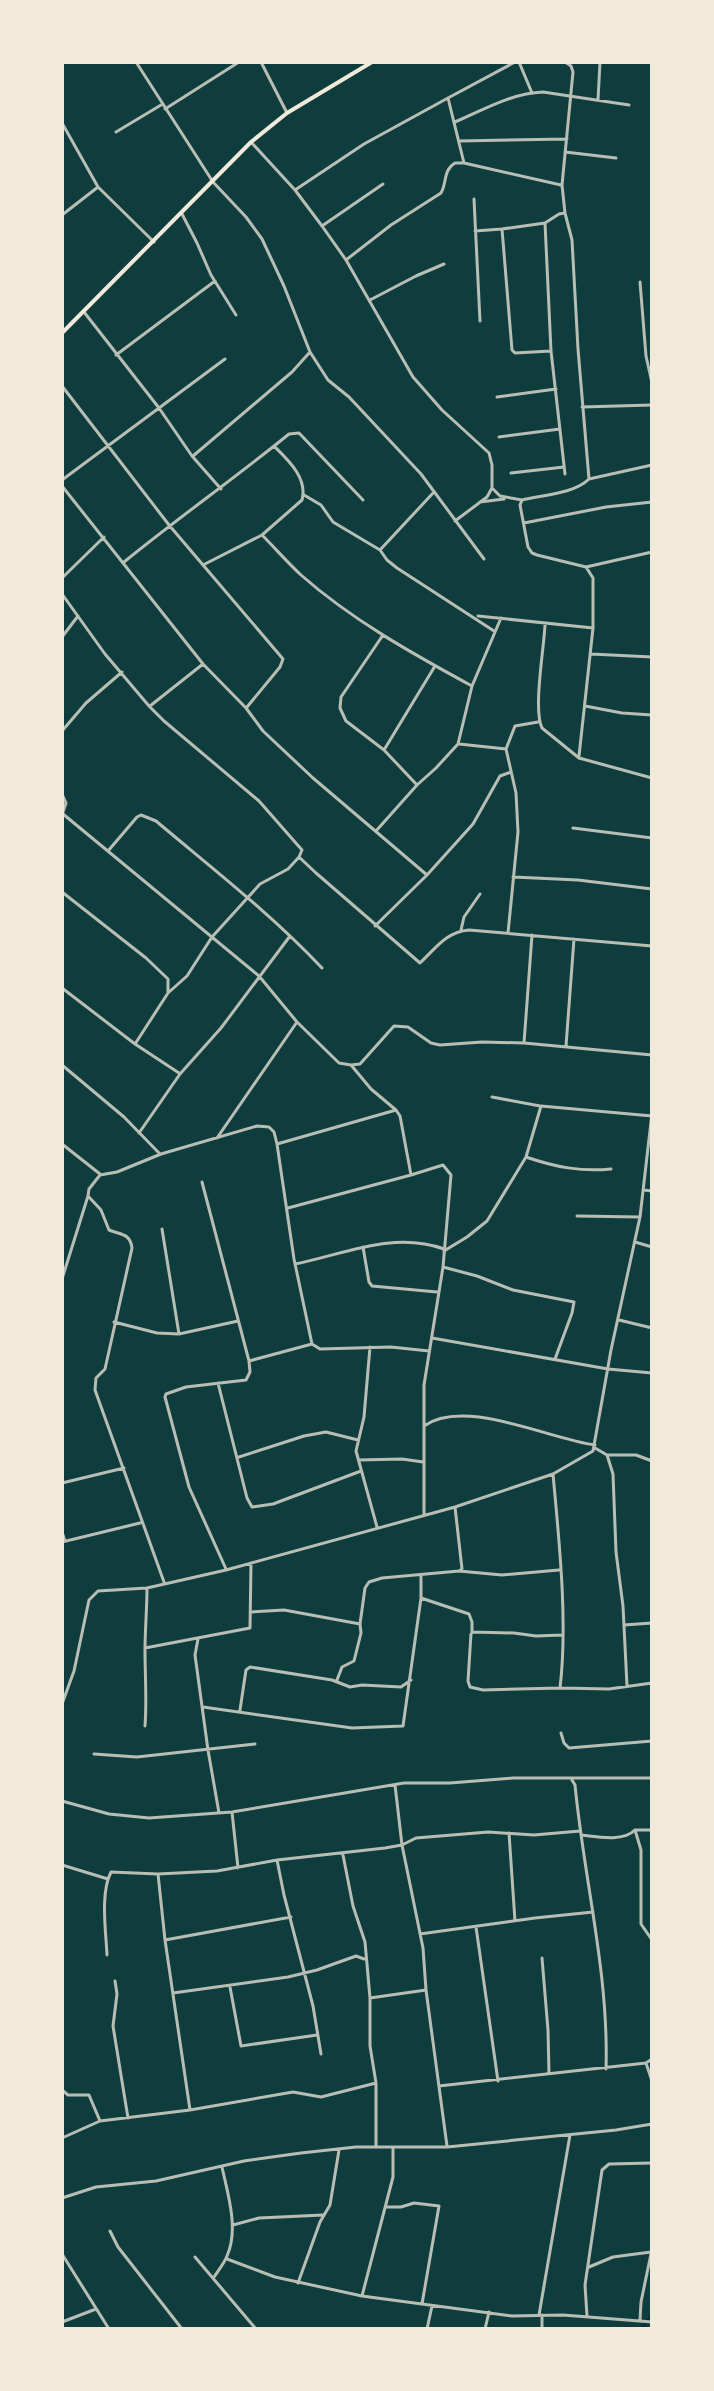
<svg xmlns="http://www.w3.org/2000/svg" width="714" height="2391" viewBox="0 0 714 2391" font-family="'Archivo Narrow',sans-serif">
  <style>
    .lines { fill: none; stroke-linecap: round; stroke-linejoin: round }
    .stream { stroke: #0a2a2b; stroke-width: 2 }
    .minor { stroke: #b8beb3; stroke-width: 3 }
    .secondary { stroke: #f1e9da; stroke-width: 4 }
  </style>
  <rect width="100%" height="100%" fill="#0f3d3e"/>
  <g class="lines">
    <path class="stream" d="M642 2329 652 2313"/>
    <path class="minor" d="M136 62 213 182 246 217 262 239 284 286 310 352 328 380 349 397 421 474 484 559
      M261 62 287 113
      M519 62 532 93
      M598 100 600 62
      M165 109 239 62
      M455 122C483 110 512 93 543 92L629 105
      M62 123 98 187 154 242
      M116 132 161 105
      M459 141 567 139
      M251 142 295 190 322 226 346 260 413 377 442 410 489 453 492 465V488L487 497 455 521
      M565 152 616 158
      M464 163 448 98 515 62
      M295 190 364 144 448 98
      M474 199 480 321
      M565 213 572 240 578 349 589 479
      M182 214 197 243 211 275 236 315
      M62 215 98 187
      M545 223 551 351 565 474
      M322 226 383 184
      M475 231 502 229
      M346 260 391 225 441 193C447 183 443 170 455 163H464L561 185
      M640 282 646 356 652 383
      M370 300 416 276 444 264
      M84 312 159 408 192 456 221 489
      M551 351 515 353 512 350 502 229 545 223 559 214 565 213 562 185 573 72 571 66 565 62
      M116 355 215 281
      M62 386 169 525 203 565 262 535 302 500C308 478 288 460 274 446
      M497 397 556 389
      M582 407 652 405
      M499 437 560 429
      M193 456 292 372 310 352
      M652 465 589 479C574 494 542 495 522 500L520 505 528 547 532 553 537 555 586 567 652 552
      M511 473 564 467
      M62 480 225 359
      M62 486 203 664 246 708 263 731 313 778 427 875 375 926
      M492 488 500 496 522 500
      M434 492 380 550 387 560 397 568 494 631
      M304 495 321 505 333 522 380 550
      M480 502 504 499
      M524 523 606 507 652 502
      M262 535C275 548 287 562 301 575 352 620 413 654 472 686
      M124 562C178 518 235 478 289 434L299 433 363 500
      M203 565 283 659 280 667 247 707
      M62 578 104 537
      M62 594 105 654 149 706 164 721 259 801 302 850 299 857 288 869 260 884 212 937 187 976 168 993 135 1044
      M478 616 593 628
      M545 625C544 648 533 710 542 728L579 758 652 778
      M383 635 341 697 340 708 346 721 384 750 417 785
      M62 637 78 616
      M591 654 652 657
      M150 706 203 664
      M585 706 622 713 652 715
      M62 731 86 703 122 672
      M459 744 506 749 516 793 518 832 508 933
      M506 749 515 726 538 722
      M384 750 435 666
      M579 756 593 628V578L586 567
      M62 794 66 803 63 812
      M63 814 259 976 297 1022 339 1063 351 1065 360 1064 394 1026 408 1027 431 1043 440 1045 482 1042 524 1043 652 1055
      M573 828 652 838
      M376 831 417 785 436 768 458 744 472 686 501 618
      M108 851 137 817 141 815 156 821C213 869 271 914 322 968
      M299 857 316 873 420 963C436 948 446 932 469 930L652 946
      M427 875 473 824 500 776 511 772
      M513 877 578 880 652 889
      M62 892 146 958 168 979V993
      M461 930 464 917 480 894
      M62 988 135 1044 179 1073
      M524 1043 532 935
      M566 1046 574 939
      M62 1065 124 1117 160 1154
      M351 1065 371 1089 396 1110
      M492 1097 540 1106
      M139 1133 180 1074 221 1028 290 936
      M217 1138 297 1022
      M62 1144 100 1174
      M277 1144 396 1110 400 1116 411 1175 288 1208
      M526 1157C555 1167 581 1172 611 1169
      M411 1175 443 1165 451 1175 443 1267 424 1385V1514
      M202 1182 249 1361
      M644 1190 652 1191
      M577 1216 640 1217
      M162 1229 179 1334
      M635 1242 652 1247
      M363 1247 369 1282 372 1286 437 1292
      M444 1251 467 1237 487 1221 526 1157 541 1106 652 1116
      M295 1264C345 1254 393 1231 444 1249
      M443 1267 477 1276 513 1290 574 1302 572 1313 555 1359
      M62 1279 88 1196
      M619 1320 652 1328
      M114 1322 157 1333 179 1334 238 1321
      M432 1338 608 1369 652 1373
      M370 1347 364 1417 356 1451 377 1527
      M218 1383 247 1498 252 1507 273 1504 361 1471
      M424 1426C464 1397 549 1439 595 1445
      M595 1448 607 1455 613 1474 616 1552 623 1606 627 1686
      M607 1455H636L652 1461
      M239 1457 304 1436 326 1432 358 1440
      M359 1460 402 1459 423 1462
      M553 1474C559 1540 568 1622 560 1688L609 1689 652 1683
      M62 1483 124 1468
      M62 1532 65 1541
      M62 1542 140 1523
      M226 1569 189 1487 165 1397 166 1394 186 1387 246 1380 250 1372 249 1361 312 1344 320 1349 391 1347 429 1351
      M459 1571 502 1575 559 1570
      M164 1582 95 1390 96 1378 105 1369 132 1248C130 1233 121 1235 109 1230L101 1210 88 1196 89 1189 100 1175 117 1172 161 1154 257 1126 269 1127 274 1132 277 1144 294 1259 312 1344
      M421 1598 469 1614 472 1622V1632L514 1633 536 1636 562 1635
      M251 1612 284 1610 360 1624 361 1633 354 1661 342 1667 337 1680
      M360 1624 365 1588 369 1582 382 1578 459 1571 462 1569 455 1507
      M624 1625 652 1623
      M471 1634 468 1681 470 1687 483 1690 560 1688
      M198 1639 195 1655 208 1750 219 1813
      M145 1648 250 1628 251 1563
      M62 1704 74 1671 89 1600 98 1591 147 1588 226 1570 455 1507 553 1474 593 1451 611 1350 640 1217 652 1113
      M203 1707 352 1728 403 1726 421 1598V1576
      M240 1710 246 1670 250 1667 332 1680 350 1687 362 1685 401 1687 411 1680
      M145 1726C147 1700 145 1676 145 1650 145 1629 147 1609 147 1588
      M561 1733 564 1743 569 1748 652 1741
      M94 1754 137 1757 255 1744
      M572 1780 575 1785C584 1880 609 1973 606 2069
      M395 1785 402 1845 423 1948 426 1990 447 2146
      M62 1801 109 1814 149 1818 232 1812 404 1783H450L513 1778H652
      M232 1812 238 1868
      M635 1830 641 1850V1924L652 1940
      M509 1833 515 1921
      M581 1835C598 1837 623 1842 635 1830H652
      M343 1855 353 1906 365 1942 370 1998V2046L376 2083V2147
      M277 1860 284 1895 313 2006 321 2054
      M62 1865 108 1879
      M158 1874 165 1940 190 2110
      M476 1927 498 2081
      M420 1934 535 1918 593 1912
      M165 1940 291 1917
      M107 1955C106 1932 100 1893 111 1872L158 1874 217 1871 277 1860 385 1848 402 1845 416 1838 488 1832 534 1835 580 1831
      M542 1958 548 2030 549 2074
      M115 1981 117 1994 113 2026 128 2118
      M230 1987 241 2046 317 2035
      M173 1993 288 1977 317 1970 356 1956 364 1959
      M370 1998 426 1990
      M646 2063 652 2081
      M439 2086 646 2063 652 2059
      M62 2090 68 2095H89L100 2121
      M62 2138 100 2121 190 2110 293 2092 321 2097 376 2083
      M62 2198 96 2187 156 2181 244 2161 301 2153 356 2147H447L616 2130 652 2124
      M386 2207H401L414 2203 439 2206 422 2304
      M233 2225 259 2218 323 2215
      M110 2231 118 2247 182 2329
      M62 2254 109 2329
      M195 2257 256 2329
      M227 2259 275 2277 362 2296 512 2316 563 2315 652 2322
      M589 2267 613 2257 651 2252
      M214 2277C218 2271 225 2262 227 2256 239 2229 228 2195 222 2167
      M298 2283 320 2222 330 2205 339 2150
      M362 2296 393 2177V2148
      M539 2315 570 2135
      M587 2316 585 2285 602 2170 609 2164 652 2163
      M640 2320 641 2302 652 2249
      M62 2322 96 2309
      M427 2329 432 2306
      M485 2329 489 2312
      M542 2329V2315"/>
    <path class="secondary" d="M62 333 251 142 287 113 372 62"/>
  </g>
  <rect width="714" height="2391" fill="none" stroke="#f1e9da" stroke-width="128"/>
</svg>
